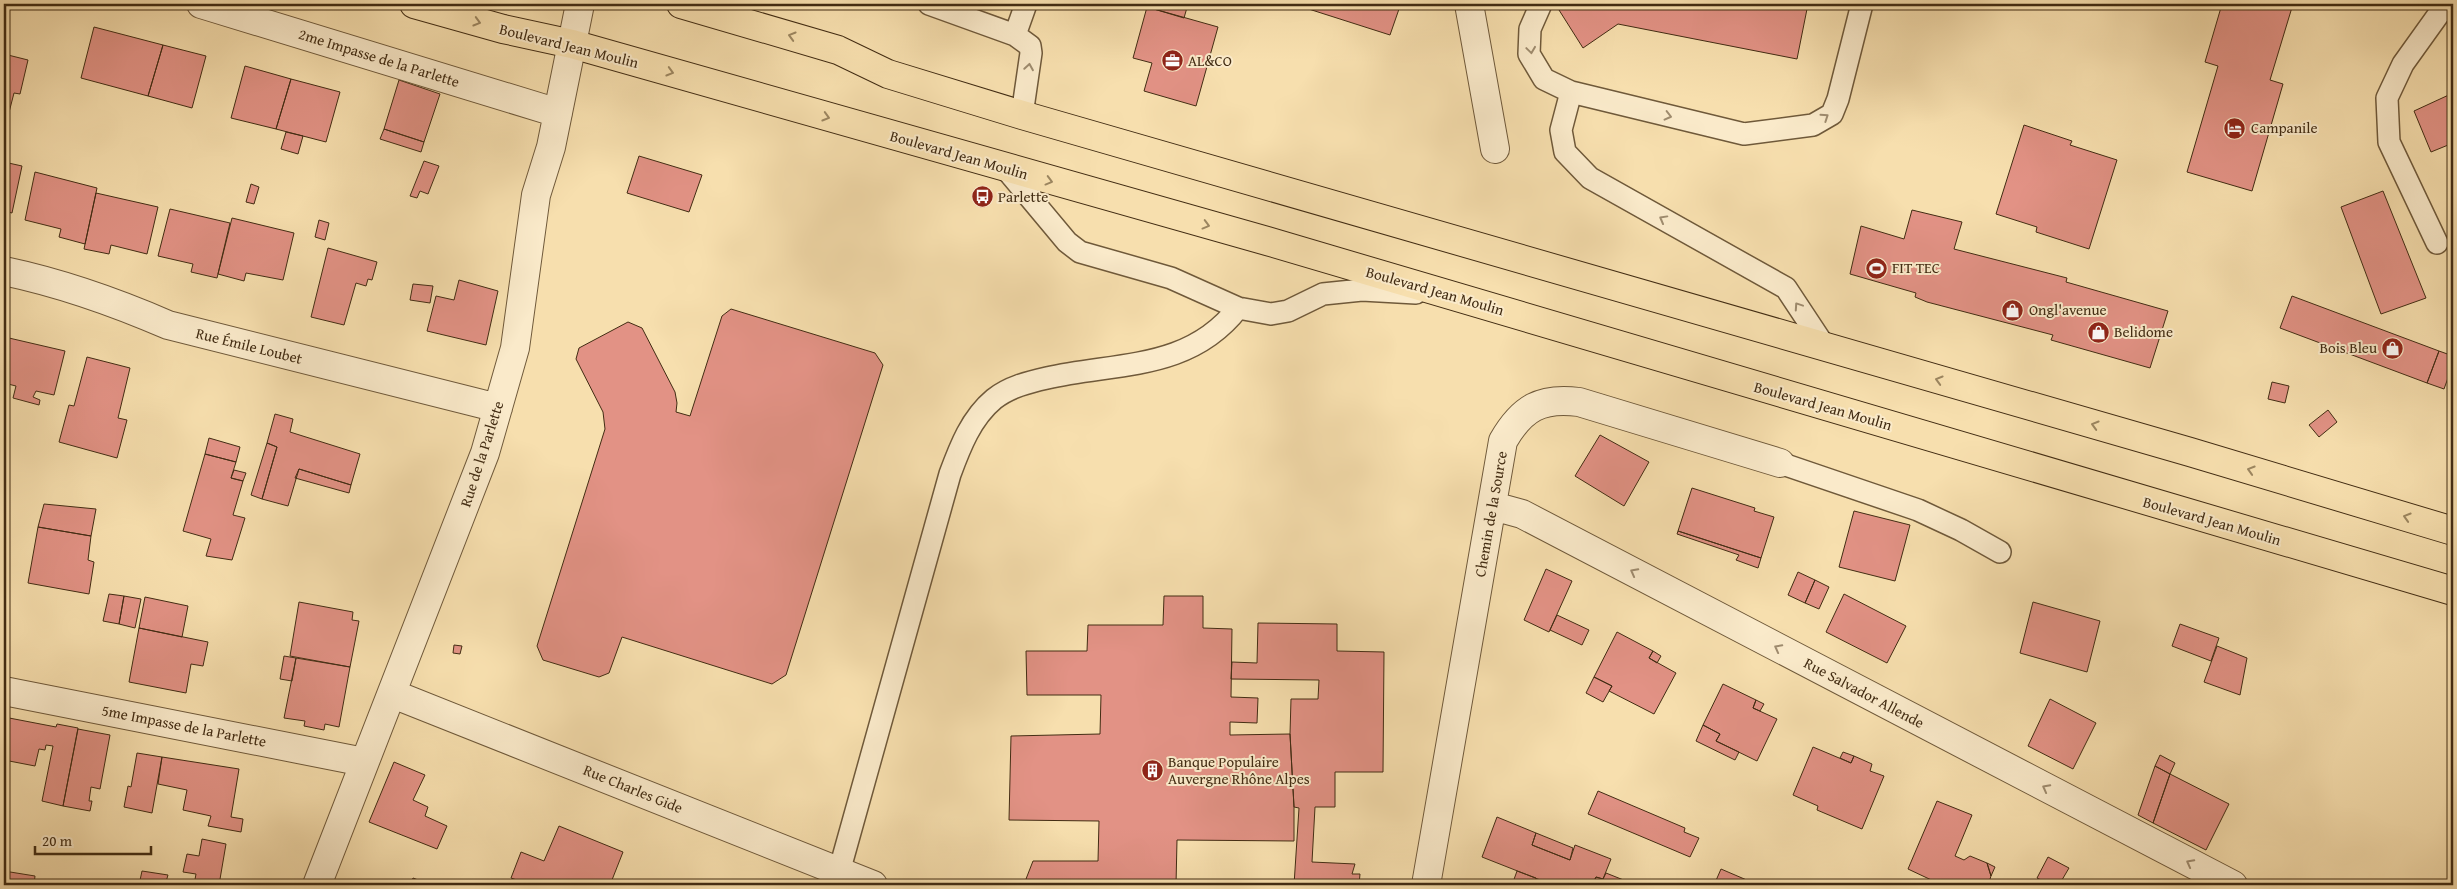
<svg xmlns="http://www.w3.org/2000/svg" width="2457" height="889" viewBox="0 0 2457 889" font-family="'Gentium Book Plus',serif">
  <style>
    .building { fill: #e29285; stroke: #422c13 }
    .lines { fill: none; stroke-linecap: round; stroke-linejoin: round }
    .service-casing { stroke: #6f593a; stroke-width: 24 }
    .minor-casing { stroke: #6f593a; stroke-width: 30 }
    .primary-casing { stroke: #422c13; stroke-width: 30 }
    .service { stroke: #faeaca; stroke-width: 21 }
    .minor { stroke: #faeaca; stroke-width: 28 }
    .primary { stroke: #f7dfae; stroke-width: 28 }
    .oneway { stroke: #9c8660 }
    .oneway2 { stroke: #9e8b6e }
    .labels { text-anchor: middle; stroke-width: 4; stroke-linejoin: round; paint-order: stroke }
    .street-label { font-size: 15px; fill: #422c13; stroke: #faeaca }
    .poi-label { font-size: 15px; fill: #422c13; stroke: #faeaca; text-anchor: start }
  </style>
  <rect width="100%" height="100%" fill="#f7dfae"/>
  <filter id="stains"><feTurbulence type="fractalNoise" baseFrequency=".004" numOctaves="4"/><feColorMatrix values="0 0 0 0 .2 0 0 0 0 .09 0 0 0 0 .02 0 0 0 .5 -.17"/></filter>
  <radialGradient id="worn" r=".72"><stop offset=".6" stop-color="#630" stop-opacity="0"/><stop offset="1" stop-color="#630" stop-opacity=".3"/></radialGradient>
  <path class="building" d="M1148 4H1188L1184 18 1147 7Z
    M1293 4H1384L1399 9 1390 35Z
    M1568 4H1808L1797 59 1618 24 1583 48 1559 10Z
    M2222 4H2293L2270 80 2283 84 2252 191 2187 172 2218 66 2205 62Z
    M1147 7 1218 27 1196 106 1144 91 1152 63 1133 58Z
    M94 27 163 45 148 96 81 78Z
    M163 45 206 56 192 108 148 96Z
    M4 54 28 60 20 94 14 93 5 128Z
    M245 66 291 79 276 129 231 118Z
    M291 79 340 92 326 142 276 129Z
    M399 80 440 94 424 142 384 129Z
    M2453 93V143L2431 152 2414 111Z
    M2024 125 2072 141 2070 145 2117 160 2089 249 2036 232 2037 227 1996 214Z
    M384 129 424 142 421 152 380 139Z
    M286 132 303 136 298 154 281 149Z
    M639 156 702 175 689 212 627 193Z
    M424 161 439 166 428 194 420 191 417 198 410 196Z
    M4 162 22 166 12 213 4 211Z
    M35 172 97 188 85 244 59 237 61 229 25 220Z
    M251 184 259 187 254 204 246 202Z
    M2383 191 2426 298 2381 314 2341 207Z
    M96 193 158 207 147 254 111 245 109 254 84 249Z
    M170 209 230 223 217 278 191 272 193 264 158 256Z
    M1912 210 1962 222 1954 249 2067 278 2066 282 2168 311 2150 368 2051 340 2053 335 1927 302 1915 297 1916 293 1850 274 1861 226 1904 239Z
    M232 218 294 233 283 280 246 273 244 281 218 274Z
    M319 220 329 223 325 240 315 237Z
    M328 248 377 262 372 280 368 279 366 286 356 283 344 325 311 317Z
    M459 280 498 291 486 345 427 331 436 296 454 300Z
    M413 284 433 286 430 303 410 300Z
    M2292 296 2439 351 2427 383 2280 328Z
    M731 309 875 353 883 365 786 675 772 684 622 637 609 673 599 677 543 660 537 646 605 429 603 412 576 359 579 348 628 322 642 328 675 392 677 403 676 412 690 416 722 316Z
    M9 338 65 351 54 395 36 391 33 397 40 400 39 405 13 398 16 386 4 383V360Z
    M2439 351 2453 356V364L2444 389 2427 383Z
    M87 357 130 368 118 418 127 420 117 458 59 442 69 405 74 406Z
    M2272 382 2289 386 2285 403 2268 399Z
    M2328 410 2337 422 2319 437 2309 425Z
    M275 414 293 419 290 432 360 454 351 485 299 469 288 506 262 499 277 447 267 443Z
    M1600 435 1649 462 1624 506 1575 476Z
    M209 438 240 447 236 462 205 454Z
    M267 443 277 447 262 499 251 495Z
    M205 454 236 462 231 478 243 481 233 515 245 518 232 560 206 556 211 539 183 531Z
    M299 469 351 485 349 493 295 478Z
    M234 470 246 473 243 481 231 478Z
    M1692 488 1755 508 1754 511 1774 517 1761 558 1678 531Z
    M44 504 96 509 91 536 38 527Z
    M1854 511 1910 525 1895 581 1839 567Z
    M38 527 91 536 88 560 94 562 89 594 28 583Z
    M1678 531 1761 558 1758 568 1736 560 1739 555 1677 534Z
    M1546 569 1572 581 1549 632 1524 620Z
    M1798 572 1815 580 1805 603 1788 595Z
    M1815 580 1829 587 1819 609 1805 603Z
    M109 594 124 596 119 624 103 621Z
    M1844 594 1906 626 1887 663 1826 632Z
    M124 596 141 599 135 628 119 624Z
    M1164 596H1203V628L1232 629 1231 697 1258 698 1257 723 1230 722V735L1290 734 1294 807V841L1177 840 1176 885H1041L1026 879 1033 861H1098L1099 821 1009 820 1011 736 1100 734 1101 695H1027L1026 651H1087L1088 625H1163Z
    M145 597 188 606 182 637 139 628Z
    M299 602 353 612 352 620 359 621 350 667 290 656Z
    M2033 602 2100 621 2087 672 2020 653Z
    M1557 615 1589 630 1582 645 1550 630Z
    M1258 623 1337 624V651L1384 652 1383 772H1335V807H1315L1312 862 1355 864 1352 874H1360L1359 885H1294L1299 808 1294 807 1290 734 1291 699H1318L1319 680 1231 679 1232 662 1257 663Z
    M2180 624 2219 638 2211 661 2172 646Z
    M139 628 208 642 203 666 191 664 186 693 129 682Z
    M1617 632 1653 651 1649 658 1676 673 1654 714 1609 691 1612 686 1594 677Z
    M454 645 462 646 460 654 453 653Z
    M2217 646 2247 658 2240 695 2204 682Z
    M1653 651 1661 656 1657 663 1649 658Z
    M284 656 296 658 292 681 280 679Z
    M296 658 350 667 339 727 325 724 324 730 304 726 305 721 284 718Z
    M1594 677 1612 686 1603 702 1586 693Z
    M1723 684 1756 700 1753 708 1777 719 1757 761 1716 741 1720 734 1703 725Z
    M2050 699 2096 723 2073 769 2028 746Z
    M1756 700 1764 704 1760 711 1753 708Z
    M4 717 56 727 57 724 78 728 63 806 42 801 53 746 46 745 45 750 39 749 35 766 4 760Z
    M1703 725 1720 734 1716 741 1739 752 1735 760 1696 741Z
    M78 729 110 735 100 789 91 787 89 801H92L90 811 63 806Z
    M1813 747 1851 763 1854 756 1872 764 1870 771 1884 776 1862 829 1817 810 1818 806 1793 795Z
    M1843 752 1854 756 1851 763 1840 758Z
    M137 753 162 757 152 813 124 807 128 786 131 787Z
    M2160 755 2175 763 2170 774 2155 766Z
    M162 757 239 769 231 817 243 819 241 832 208 826 211 816 183 810 187 790 158 784Z
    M394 762 425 775 413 800 428 807 425 816 447 826 437 849 369 822Z
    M2155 766 2170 774 2153 823 2138 815Z
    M2170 774 2229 804 2206 850 2153 823Z
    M1598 791 1685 828 1684 832 1699 838 1690 857 1588 814Z
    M1937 801 1972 815 1955 856 1964 860 1970 856 1987 863 1991 876 1988 885H1942L1908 869Z
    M1497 817 1536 833 1532 845 1570 860 1575 845 1611 859 1603 879 1596 877 1592 885H1553L1482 857Z
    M559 826 623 852 610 885H531L511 878 521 852 544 861Z
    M1536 833 1573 848 1570 860 1532 845Z
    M202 839 226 844 219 885H194L196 874 183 872 187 854 199 856Z
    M2048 857 2069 868 2059 885H2051L2037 878Z
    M1987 863 1995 867 1991 876Z
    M1721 869 1756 884V885H1714Z
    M4 871 35 876 34 885H4Z
    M142 871 168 875 165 885H139Z
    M1517 871 1536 878 1533 885H1512Z
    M1606 873 1636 885H1592L1596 877 1603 879Z
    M413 878 431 885H410Z"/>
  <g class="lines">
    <defs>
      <path id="service" d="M929 4 1015 35 1030 46 1031 53 1022 115
        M1541 4 1530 29 1529 54 1544 79 1571 92 1744 134 1813 125 1832 114 1838 99 1862 4
        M1015 35 1026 4
        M1571 92 1561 130 1565 152 1590 178 1786 288 1825 347
        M1006 169 1067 242 1080 252 1171 278 1238 308 1271 314 1288 311 1323 294 1362 290 1416 293
        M2437 243 2389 142 2387 98 2403 64 2446 4
        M1780 463 1918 510 1961 530 2000 552
        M839 872 950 474C960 447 971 418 994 399 1009 387 1029 382 1047 378 1117 362 1189 371 1238 308"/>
      <path id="minor" d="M201 4 558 113
        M1469 4 1495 149
        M4 271C61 283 115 302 168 325L498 408
        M1493 506 1522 514 2233 885
        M4 691 364 762
        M393 694 873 885
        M317 885 485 453 515 348 536 195 551 147 580 4
        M1426 885 1503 441C1522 408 1541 397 1579 402L1780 463"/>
      <path id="primary" d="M414 4 503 29 572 44 1267 241 2453 591
        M681 4 838 50 888 74 1022 115 2190 452 2453 531"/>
    </defs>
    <use href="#service" class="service-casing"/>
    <use href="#minor" class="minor-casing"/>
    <use href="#primary" class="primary-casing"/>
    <use href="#service" class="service"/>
    <use href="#minor" class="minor"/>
    <use href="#primary" class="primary"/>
  </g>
  <defs><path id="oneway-chevron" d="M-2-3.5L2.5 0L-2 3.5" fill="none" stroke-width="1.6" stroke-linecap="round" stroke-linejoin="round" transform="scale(1.25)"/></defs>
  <g class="oneway">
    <use href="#oneway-chevron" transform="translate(477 22) rotate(16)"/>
    <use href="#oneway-chevron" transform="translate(792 36) rotate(-164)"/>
    <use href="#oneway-chevron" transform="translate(670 72) rotate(16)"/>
    <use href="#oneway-chevron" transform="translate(826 117) rotate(16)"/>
    <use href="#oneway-chevron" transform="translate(1049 181) rotate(15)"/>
    <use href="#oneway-chevron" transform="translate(1206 225) rotate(15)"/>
    <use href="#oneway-chevron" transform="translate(1939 380) rotate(-164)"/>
    <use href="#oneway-chevron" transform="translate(2095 425) rotate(-164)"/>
    <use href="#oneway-chevron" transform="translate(2251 470) rotate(-163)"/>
    <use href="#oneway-chevron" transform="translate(2407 517) rotate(-163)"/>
  </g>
  <g class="oneway2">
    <use href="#oneway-chevron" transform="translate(1531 50) rotate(82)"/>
    <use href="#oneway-chevron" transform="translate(1029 67) rotate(-81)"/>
    <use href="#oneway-chevron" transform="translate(1668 116) rotate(14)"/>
    <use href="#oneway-chevron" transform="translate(1825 117) rotate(-34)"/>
    <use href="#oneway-chevron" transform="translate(1663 219) rotate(-151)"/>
    <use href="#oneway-chevron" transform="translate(1798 306) rotate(-124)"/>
    <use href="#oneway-chevron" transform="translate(1634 572) rotate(-152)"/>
    <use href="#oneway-chevron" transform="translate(1778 648) rotate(-152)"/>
    <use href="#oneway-chevron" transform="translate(2046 788) rotate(-152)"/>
    <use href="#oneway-chevron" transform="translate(2190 863) rotate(-152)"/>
  </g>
  <defs>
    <symbol id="office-disc" viewBox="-11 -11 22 22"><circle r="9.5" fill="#8f2418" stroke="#faeaca"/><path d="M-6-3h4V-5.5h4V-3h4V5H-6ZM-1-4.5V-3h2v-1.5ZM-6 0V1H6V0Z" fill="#fff"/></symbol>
    <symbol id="hotel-disc" viewBox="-11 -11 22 22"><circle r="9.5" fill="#8f2418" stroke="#faeaca"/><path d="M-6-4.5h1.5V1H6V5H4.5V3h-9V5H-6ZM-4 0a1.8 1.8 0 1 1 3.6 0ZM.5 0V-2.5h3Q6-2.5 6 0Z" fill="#fff"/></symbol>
    <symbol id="bus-disc" viewBox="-11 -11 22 22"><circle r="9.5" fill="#8f2418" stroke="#faeaca"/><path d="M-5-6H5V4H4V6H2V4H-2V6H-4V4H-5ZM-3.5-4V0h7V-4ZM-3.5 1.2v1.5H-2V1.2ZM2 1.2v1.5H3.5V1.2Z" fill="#fff"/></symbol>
    <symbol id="stadium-disc" viewBox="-11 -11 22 22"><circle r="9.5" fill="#8f2418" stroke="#faeaca"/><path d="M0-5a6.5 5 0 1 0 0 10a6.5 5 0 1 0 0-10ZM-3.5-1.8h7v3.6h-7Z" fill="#fff"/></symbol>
    <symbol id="shop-disc" viewBox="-11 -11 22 22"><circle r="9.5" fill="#8f2418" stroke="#faeaca"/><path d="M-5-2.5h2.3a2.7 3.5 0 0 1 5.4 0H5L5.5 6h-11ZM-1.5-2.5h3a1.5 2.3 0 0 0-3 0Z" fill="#fff"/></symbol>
    <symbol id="building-disc" viewBox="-11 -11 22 22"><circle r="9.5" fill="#8f2418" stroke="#faeaca"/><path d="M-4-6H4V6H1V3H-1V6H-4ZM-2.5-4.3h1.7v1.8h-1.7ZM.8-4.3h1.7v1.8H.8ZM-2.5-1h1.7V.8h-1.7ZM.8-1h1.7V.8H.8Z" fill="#fff"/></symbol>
  </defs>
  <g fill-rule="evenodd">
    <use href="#office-disc" x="1160" y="48" width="25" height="25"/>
    <use href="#hotel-disc" x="2222" y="116" width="25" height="25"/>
    <use href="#bus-disc" x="970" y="184" width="25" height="25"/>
    <use href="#stadium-disc" x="1864" y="256" width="25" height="25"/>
    <use href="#shop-disc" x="2000" y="298" width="25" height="25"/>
    <use href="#shop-disc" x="2086" y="320" width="25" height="25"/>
    <use href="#shop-disc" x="2380" y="336" width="25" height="25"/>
    <use href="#building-disc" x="1140" y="758" width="25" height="25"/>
  </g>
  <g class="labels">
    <g class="street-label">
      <text transform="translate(569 46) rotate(14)" y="5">Boulevard Jean Moulin</text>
      <text transform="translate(379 58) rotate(17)" y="5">2me Impasse de la Parlette</text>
      <text transform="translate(959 155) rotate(16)" y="5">Boulevard Jean Moulin</text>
      <text transform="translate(1435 291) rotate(16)" y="5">Boulevard Jean Moulin</text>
      <text transform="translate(249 346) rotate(14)" y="5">Rue Émile Loubet</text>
      <text transform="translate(1823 406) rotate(16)" y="5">Boulevard Jean Moulin</text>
      <text transform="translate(482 454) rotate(-72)" y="5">Rue de la Parlette</text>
      <text transform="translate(1491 514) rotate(-80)" y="5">Chemin de la Source</text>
      <text transform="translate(2212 521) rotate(16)" y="5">Boulevard Jean Moulin</text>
      <text transform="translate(1864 693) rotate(28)" y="5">Rue Salvador Allende</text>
      <text transform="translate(184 726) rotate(11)" y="5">5me Impasse de la Parlette</text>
      <text transform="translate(633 789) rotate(22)" y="5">Rue Charles Gide</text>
    </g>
    <g class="poi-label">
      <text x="1188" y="66">AL&amp;CO</text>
      <text x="2251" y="133">Campanile</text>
      <text x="998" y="202">Parlette</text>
      <text x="1892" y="273">FIT TEC</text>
      <text x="2029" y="315">Ongl'avenue</text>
      <text x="2114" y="337">Belidome</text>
      <text x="2377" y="353" text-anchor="end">Bois Bleu</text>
      <text x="1168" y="767">Banque Populaire<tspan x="1168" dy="17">Auvergne Rhône Alpes</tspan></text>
    </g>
  </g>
  <rect width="2457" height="889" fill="none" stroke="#f7dfae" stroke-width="20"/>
  <rect x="5" y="5" width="2447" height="879" fill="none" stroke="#422c13" stroke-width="2.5"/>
  <rect x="10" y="10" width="2437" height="869" fill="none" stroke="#422c13"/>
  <path d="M35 846v8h116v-8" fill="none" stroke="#422c13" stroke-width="2.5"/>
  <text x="42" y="846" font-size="15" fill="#422c13" stroke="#faeaca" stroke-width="4" paint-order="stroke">20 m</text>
  <rect width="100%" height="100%" filter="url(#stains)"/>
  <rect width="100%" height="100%" fill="url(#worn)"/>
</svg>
